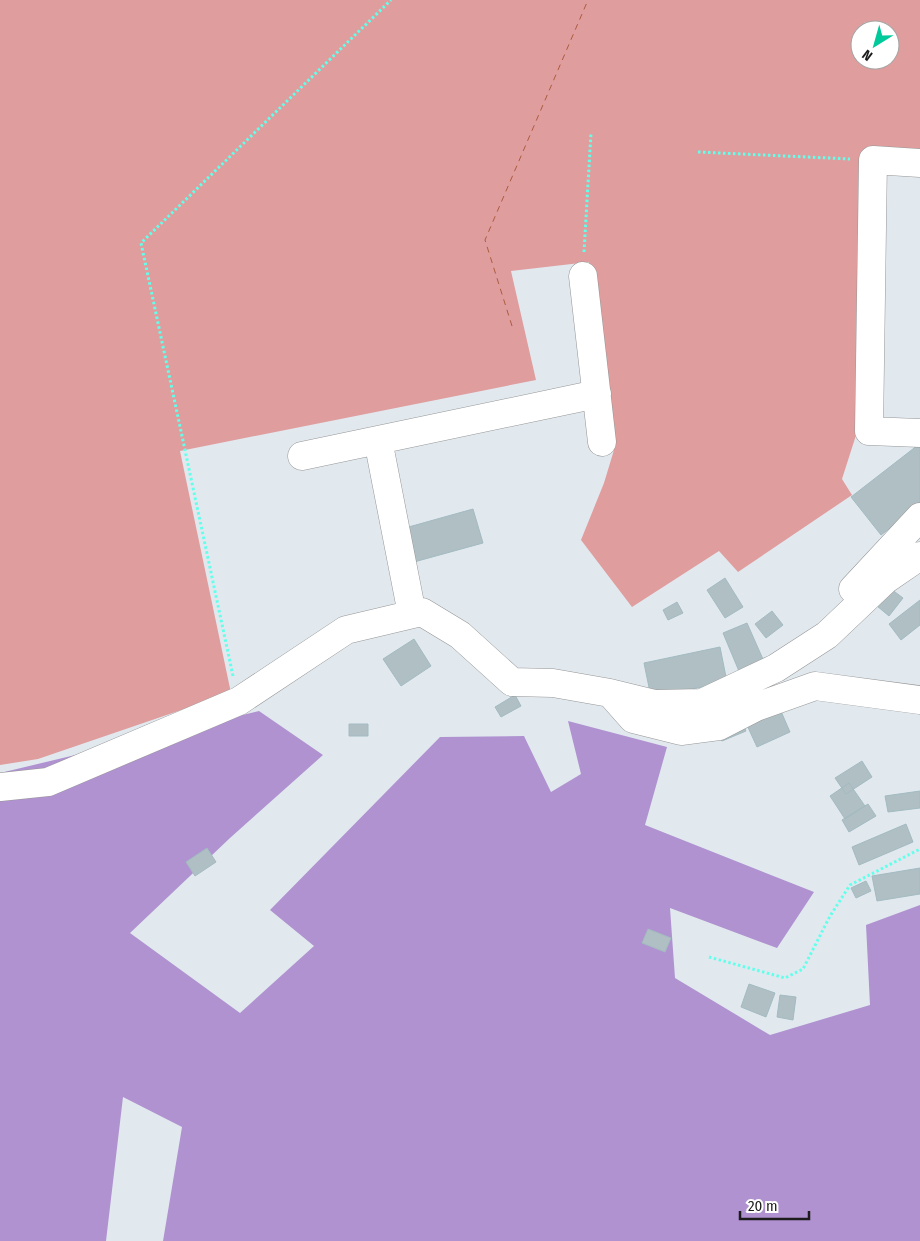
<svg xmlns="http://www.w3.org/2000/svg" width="920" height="1241" viewBox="0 0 920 1241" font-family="'Fira Sans Condensed',sans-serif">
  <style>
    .forest { fill: #b092d1 }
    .water { fill: #e09d9e; fill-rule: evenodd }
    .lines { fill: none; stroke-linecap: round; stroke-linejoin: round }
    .ferry { stroke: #ab5c40; stroke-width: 1; stroke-dasharray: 6 5; stroke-linecap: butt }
    .building { fill: #b0bfc3; stroke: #a2bbc1 }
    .minor-casing { stroke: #969696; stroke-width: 29 }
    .path { stroke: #62ffeb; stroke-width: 3; stroke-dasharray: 2.5 2.5; stroke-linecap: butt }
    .minor { stroke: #fff; stroke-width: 28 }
  </style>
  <rect width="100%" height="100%" fill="#e1e9ef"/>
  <path class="forest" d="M259 711 323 755 230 838 130 933 240 1013 314 946 270 910 440 737 524 736 551 792 581 774 568 721 667 747 645 825 814 892 777 948 670 908 675 978 770 1035 870 1005 866 925 920 905V1241H163L182 1127 123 1097 106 1241H0V773Z"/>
  <path class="water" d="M0 0H920V153L864 152 858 429 842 479 852 495 738 572 719 551 632 607 581 540 604 483 614 450 589 262 511 271 536 380 180 451 231 693 38 759 0 765ZM860 30H890V60H860Z"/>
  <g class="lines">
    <path class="ferry" d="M512 326 485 240 588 0"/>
  </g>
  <path class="building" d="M918 445 920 447V505L881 535 851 497Z
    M473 509 483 543 414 562 405 528Z
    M725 578 743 607 725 618 707 590Z
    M891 589 903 598 889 616 877 606Z
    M920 600V625L901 640 889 624Z
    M677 602 683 613 668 620 663 610Z
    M772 611 783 625 766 638 755 624Z
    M747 623 766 666 741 676 723 633Z
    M414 639 431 666 401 686 383 659Z
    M720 647 727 682 651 697 644 663Z
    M515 695 521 706 501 717 495 707Z
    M780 709 790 732 757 747 746 723Z
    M742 722 746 731 722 741 718 732Z
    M349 724H368V736H349Z
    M862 761 872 777 846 794 835 778Z
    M849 783 865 806 845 819 830 796Z
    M920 791V808L888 812 885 796Z
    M868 804 876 816 849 832 842 820Z
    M906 824 913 842 859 865 852 847Z
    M207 848 216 862 195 876 186 862Z
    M920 868V894L877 901 872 876Z
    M866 881 871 891 856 898 851 888Z
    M648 929 671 938 665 952 642 943Z
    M749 984 775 993 766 1017 741 1007Z
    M780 995 796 997 793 1020 777 1017Z"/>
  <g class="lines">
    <defs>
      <path id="minor" d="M920 163 873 160 869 431 920 433
        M583 276 602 442
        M378 440 412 614
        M302 456 597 394
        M853 589 920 517
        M610 693 633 719 681 731 719 726 756 707 815 686 920 700
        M0 787 48 782 239 701 346 630 422 612 460 635 512 682 553 683 610 693 655 704 702 703 776 668 827 635 885 580 920 556"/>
    </defs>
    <use href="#minor" class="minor-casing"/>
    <path class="path" d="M698 152 850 159
      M584 252 591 133
      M233 676 141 243 391 0
      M709 957 785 978 803 969 830 916 850 885 920 849"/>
    <use href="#minor" class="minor"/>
  </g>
  <g transform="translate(875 45) rotate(217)"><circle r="24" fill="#ffffff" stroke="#a4a4a4"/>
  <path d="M0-4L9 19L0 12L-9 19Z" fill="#00c99b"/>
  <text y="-8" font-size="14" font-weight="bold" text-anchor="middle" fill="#1c1c1c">N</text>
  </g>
  <path d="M740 1211v8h69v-8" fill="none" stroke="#1c1c1c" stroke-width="2.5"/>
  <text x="748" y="1211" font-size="15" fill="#1c1c1c" stroke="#ffffff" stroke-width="4" paint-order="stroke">20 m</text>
</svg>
